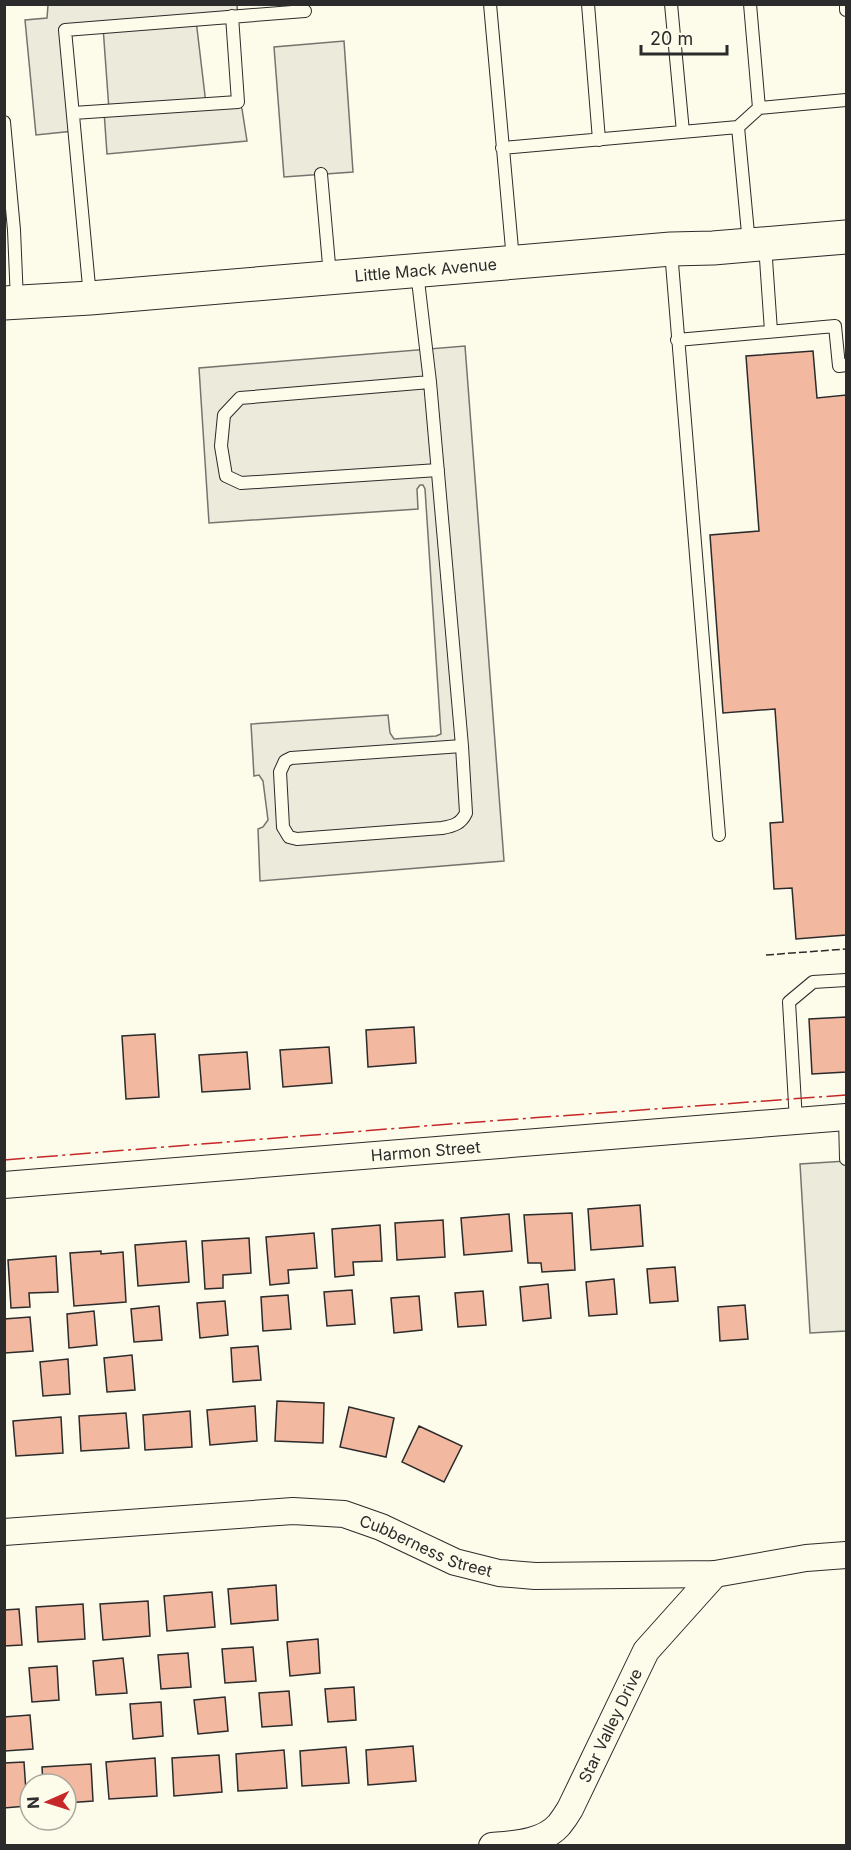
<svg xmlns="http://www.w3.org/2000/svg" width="851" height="1850" viewBox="0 0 851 1850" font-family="Inter,sans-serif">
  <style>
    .parking { fill: #eceadb; stroke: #74746e; stroke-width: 1.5 }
    .building { fill: #f2b8a0; stroke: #2b2b2b; stroke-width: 1.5 }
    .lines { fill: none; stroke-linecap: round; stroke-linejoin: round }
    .lane-casing { stroke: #2b2b2b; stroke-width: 14 }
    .street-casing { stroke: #2b2b2b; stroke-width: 28 }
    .secondary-casing { stroke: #2b2b2b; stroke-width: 35 }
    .lane { stroke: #fdfbea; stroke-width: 12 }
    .street { stroke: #fdfbea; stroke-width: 26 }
    .secondary { stroke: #fdfbea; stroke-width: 33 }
    .fence { stroke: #2b2b2b; stroke-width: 1.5; stroke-dasharray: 8 3; stroke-linecap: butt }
    .power { stroke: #c62828; stroke-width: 1.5; stroke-dasharray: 21 4.5 3 4.5; stroke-linecap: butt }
    .labels { text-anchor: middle; stroke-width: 4.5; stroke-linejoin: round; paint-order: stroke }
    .street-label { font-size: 16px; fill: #2b2b2b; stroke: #fdfbea }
  </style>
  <rect width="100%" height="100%" fill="#fdfbea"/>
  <path class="parking" d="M48 5H237L238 16 196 20 206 104 238 102 242 109 247 141 107 154 104 111 109 110 103 27 65 30 74 131 36 135 25 20 47 18Z
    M344 41 353 172 284 177 274 47Z
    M465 346 504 861 260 881 258 829 263 827 268 820 263 781 259 775 254 776 251 724 388 715 390 733 394 739 436 736 441 734 425 489 423 485H420L417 489 418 509 209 523 199 368Z
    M846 1161V1331L810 1333 800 1164Z"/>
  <path class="building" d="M813 351 817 398 846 395V935L796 939 792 888 774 889 770 823 783 822 775 709 723 713 710 535 759 531 746 356Z
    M846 1017V1072L812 1074 809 1019Z
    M414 1027 416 1063 368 1067 366 1030Z
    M155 1034 159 1097 126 1099 122 1036Z
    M329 1047 332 1083 283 1087 280 1050Z
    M247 1052 250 1089 202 1092 199 1055Z
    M640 1205 643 1246 591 1250 588 1209Z
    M572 1213 575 1270 542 1272 541 1263H528L524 1215Z
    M509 1214 512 1251 464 1255 461 1218Z
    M443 1220 445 1257 397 1260 395 1223Z
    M380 1225 382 1261 353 1262 354 1275 335 1277 332 1229Z
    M314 1233 317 1268 288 1270 289 1283 270 1285 266 1237Z
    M249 1238 251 1273 223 1275V1288L205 1289 202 1241Z
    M186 1241 189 1282 138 1286 135 1245Z
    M101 1251V1254L123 1252 126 1302 74 1306 70 1253Z
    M56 1256 58 1292 29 1293 30 1307 11 1308 8 1260Z
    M675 1267 678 1301 650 1303 647 1269Z
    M614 1279 617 1314 589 1316 586 1282Z
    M548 1284 551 1318 523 1321 520 1287Z
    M352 1290 355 1324 327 1326 324 1292Z
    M483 1291 486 1325 458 1327 455 1293Z
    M288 1295 291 1329 263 1331 261 1297Z
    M419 1296 422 1330 394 1333 391 1298Z
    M225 1301 228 1335 200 1338 197 1303Z
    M745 1305 748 1339 720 1341 718 1307Z
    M159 1306 162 1340 134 1342 131 1309Z
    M94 1311 97 1345 69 1348 67 1314Z
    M30 1317 33 1351 5 1353 4 1319Z
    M258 1346 261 1380 233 1382 231 1348Z
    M132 1355 135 1390 107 1392 104 1358Z
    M68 1359 70 1394 43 1396 40 1362Z
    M277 1401 324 1403 323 1443 275 1441Z
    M255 1406 257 1441 210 1445 207 1410Z
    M349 1407 394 1418 386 1457 340 1447Z
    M190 1411 192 1447 145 1450 143 1415Z
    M126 1413 129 1448 81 1451 79 1416Z
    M61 1417 63 1453 16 1456 13 1421Z
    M419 1426 462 1446 444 1482 402 1462Z
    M276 1585 278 1620 231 1624 228 1589Z
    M212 1592 215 1627 167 1631 164 1596Z
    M148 1601 150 1636 103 1640 100 1604Z
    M83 1604 85 1639 38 1642 36 1607Z
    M19 1609 22 1645 4 1646V1610Z
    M318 1639 320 1673 290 1676 287 1642Z
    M253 1647 256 1681 225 1683 222 1649Z
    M188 1653 191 1687 161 1689 158 1655Z
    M123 1658 127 1693 96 1695 93 1661Z
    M57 1666 59 1700 32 1702 29 1668Z
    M354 1687 356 1720 328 1722 325 1689Z
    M289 1691 292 1725 262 1727 259 1693Z
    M225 1697 228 1731 198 1734 194 1700Z
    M161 1702 163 1736 133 1739 130 1704Z
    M30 1715 33 1749 5 1751 4 1717Z
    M413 1746 416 1781 368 1785 366 1750Z
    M346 1747 349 1783 302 1786 300 1751Z
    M284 1750 287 1788 238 1791 236 1754Z
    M219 1755 222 1792 174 1796 172 1758Z
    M155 1758 157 1796 109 1799 106 1762Z
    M24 1762 27 1806 4 1808V1763Z
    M91 1764 93 1801 66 1803V1784H43L42 1767Z"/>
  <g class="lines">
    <defs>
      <path id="lane" d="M490 4 513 260
        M588 4 599 140
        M671 4 683 132
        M750 4 759 108
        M846 4V10
        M73 113 238 102 232 16
        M4 122 14 230 17 301
        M738 127 749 244
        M502 148 738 127 759 108 846 100
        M321 174 330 276
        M765 245 771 331
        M671 251 719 835
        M417 272 430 382 462 746 466 813C461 824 453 826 442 828L297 839 289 837 283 827 280 772 285 761 291 758 462 746
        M90 297 65 30 305 11
        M677 340 835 326 839 366 846 365
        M430 382 240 398 224 415 221 446 226 476 241 483 438 470
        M845 1118 846 1159
        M796 1121 789 1002 813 982 846 980"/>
      <g id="street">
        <path id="s1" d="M4 1185 846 1117"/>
        <path id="s2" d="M4 1532 293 1511 344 1514 381 1527 455 1562 499 1573 535 1576 715 1574 806 1558 846 1555"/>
        <path id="s3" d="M492 1846C514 1844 543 1843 559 1825 563 1820 567 1814 570 1809L646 1651 715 1574"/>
      </g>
      <g id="secondary">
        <path id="s4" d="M4 303 90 298 671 249 713 248 846 237"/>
      </g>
    </defs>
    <use href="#lane" class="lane-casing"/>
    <use href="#street" class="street-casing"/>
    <use href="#secondary" class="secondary-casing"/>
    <use href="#lane" class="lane"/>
    <use href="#street" class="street"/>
    <use href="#secondary" class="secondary"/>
    <path class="fence" d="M766 955 846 949"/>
    <path class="power" d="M4 1160 450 1124 846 1095"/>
  </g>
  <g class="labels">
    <g class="street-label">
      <text dy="6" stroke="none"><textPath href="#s4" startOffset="423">Little Mack Avenue</textPath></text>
      <text dy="6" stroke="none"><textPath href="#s1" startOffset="423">Harmon Street</textPath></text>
      <text dy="6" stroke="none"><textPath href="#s2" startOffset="429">Cubberness Street</textPath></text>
      <text dy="6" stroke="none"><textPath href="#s3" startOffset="184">Star Valley Drive</textPath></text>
    </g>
  </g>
  <rect width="851" height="1850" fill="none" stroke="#2b2b2b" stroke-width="12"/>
  <g transform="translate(48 1802) rotate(267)"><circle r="28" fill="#fdfbea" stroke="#a9a89e" stroke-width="1.5"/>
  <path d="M0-4.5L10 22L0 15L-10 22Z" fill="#c62828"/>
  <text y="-9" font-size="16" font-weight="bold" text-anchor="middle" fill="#2b2b2b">N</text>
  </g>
  <path d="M641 45v9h86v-9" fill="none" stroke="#2b2b2b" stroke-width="3"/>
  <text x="650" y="45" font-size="18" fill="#2b2b2b" stroke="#fdfbea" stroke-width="4.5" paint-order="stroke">20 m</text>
</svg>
